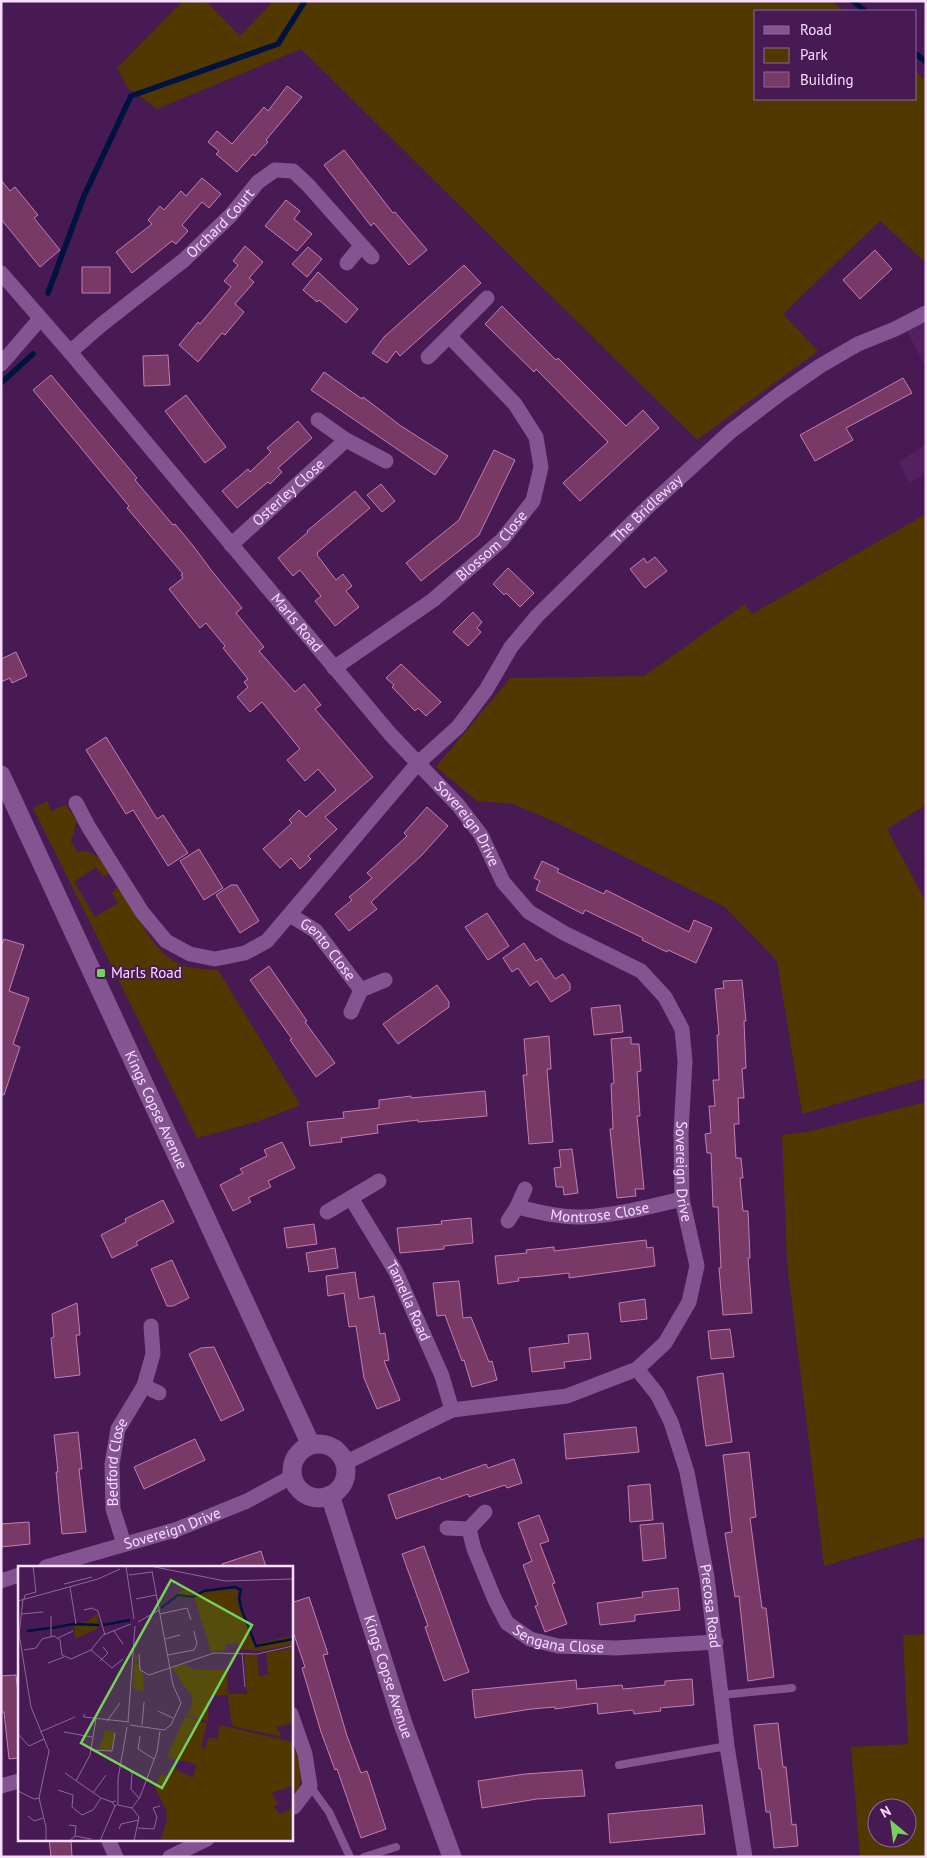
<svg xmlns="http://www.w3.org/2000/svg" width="927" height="1858" viewBox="0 0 927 1858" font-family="'PT Sans',sans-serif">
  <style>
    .built { fill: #532160 }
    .green { fill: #513700; fill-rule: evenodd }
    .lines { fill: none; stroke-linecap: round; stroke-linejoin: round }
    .stream { stroke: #00123f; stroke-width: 5.5 }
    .building { fill: #793967; stroke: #c47eae }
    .service { stroke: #845491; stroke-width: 8 }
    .minor { stroke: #845491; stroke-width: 15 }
    .tertiary { stroke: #845491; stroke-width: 19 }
    .poi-dot { fill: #76d25a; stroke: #471a53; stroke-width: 2 }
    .labels { text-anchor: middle; stroke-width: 4; stroke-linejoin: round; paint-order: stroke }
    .street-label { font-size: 15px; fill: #f7ddff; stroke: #471a53 }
    .poi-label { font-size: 15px; fill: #f7ddff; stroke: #471a53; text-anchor: start }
    .inset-river { fill: none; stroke: #00123f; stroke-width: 2.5 }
    .inset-road { fill: none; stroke: #8d6898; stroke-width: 1 }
    .view { fill: #76d25a; fill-opacity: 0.15; stroke: #76d25a; stroke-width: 2.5 }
    .inset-edge { fill: none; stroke: #f7ddff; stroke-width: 2.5 }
  </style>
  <rect width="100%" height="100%" fill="#471a53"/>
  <path class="built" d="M926 321V368L906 329Z
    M926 444V473L910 483 899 462Z"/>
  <path class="green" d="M183 1H206L240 36 273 1H832L844 11H756V99H916V72L926 81V263L880 221 783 314 818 351 697 440 301 49 157 109 128 88 117 68Z
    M926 514V805L887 829 926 902V1078L802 1114 777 961 725 907 553 821 513 804 477 801 436 767 510 678 644 676 745 604 752 614Z
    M47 801 51 811 66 805 77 821 71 842 77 852 88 851 101 859 110 873 103 877 96 867 74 882 95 917 118 903 112 893 116 888 121 889C136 913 152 949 177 963 189 969 205 969 218 970L300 1104 296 1107 256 1122 197 1138 33 808Z
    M926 1102V1536L824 1566 787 1262 782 1135 807 1132Z
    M926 1634V1857H860L851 1747 908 1744 903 1635ZM877 1808H907V1838H877Z
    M291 1743C300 1757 307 1788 291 1800Z"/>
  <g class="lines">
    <path class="stream" d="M853 1 865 11
      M916 54 926 62
      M48 293 84 196 131 96 278 44 305 1
      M1 383 33 354"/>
  </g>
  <path class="building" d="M287 86 302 97 266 140 268 142 255 156 253 154 237 172 216 154 219 151 208 142 217 131 232 144 264 107 268 111Z
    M344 150 393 213 395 212 427 250 409 265 374 223 371 226 324 165Z
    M202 178 221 194 209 208 202 202 182 225 188 231 176 244 172 241 132 273 116 252 152 224 148 220 160 206 164 210 181 191 186 196Z
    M1 180 10 191 15 187 38 215 34 218 60 250 40 267 1 219Z
    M286 200 300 211 294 219 312 234 297 251 265 226Z
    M245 246 263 262 249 278 254 282 235 304 244 312 225 335 222 333 198 362 179 345 198 322 200 324 231 287 224 281 238 265 233 261Z
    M308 247 322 259 307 277 292 264Z
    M875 250 892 269 860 299 843 280Z
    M464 265 481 283 400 356 396 351 387 363 372 353 384 337Z
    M82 267H110V293H82Z
    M318 272 358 309 346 323 319 300 317 302 303 290Z
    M502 306 556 360 558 358 626 426 643 410 659 428 580 501 563 483 608 442 536 369 534 372 485 324Z
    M168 355 170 385 144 386 143 356Z
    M324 372 362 399 363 397 401 426 448 456 435 475 311 390Z
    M51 375 137 478 135 480 173 525 175 524 194 547 211 570 242 608 236 613 264 647 259 651 295 692 304 684 321 705 315 709 373 777 325 817 337 829 308 856 311 859 300 869 291 858 280 868 263 849 292 823 289 820 299 810 306 817 336 790 318 769 305 781 287 760 300 749 262 702 250 712 237 697 248 687 244 682 248 679 223 648 225 646 206 623 200 628 169 589 183 578 181 575 183 574 127 508 129 506 33 390Z
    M903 378 912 393 846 428 853 440 815 461 800 435Z
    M186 395 226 447 205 463 165 411Z
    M298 421 312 438 278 468 282 472 270 484 268 482 237 508 222 491 248 469 250 472 271 452 267 448Z
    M494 450 515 460 479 535 421 581 406 563 459 520Z
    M381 484 395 501 382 512 367 495Z
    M355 491 370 508 318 552 317 555 336 580 343 574 352 586 346 591 359 607 335 626 315 601 321 596 300 570 293 576 278 558 308 532 307 531Z
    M655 557 667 571 645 588 630 569 644 558 647 563Z
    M508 568 534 593 520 607 506 593 504 595 493 584Z
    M473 612 482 622 477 628 481 632 468 646 453 632Z
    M16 652 27 676 12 683 10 678 1 682V659Z
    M401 664 441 702 426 716 418 708 415 711 392 687 394 685 386 678Z
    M106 737 157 819 163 815 188 853 168 866 133 810 126 814 86 750Z
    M427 807 448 826 422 855 371 902 377 909 349 931 335 914 352 900 349 897 372 878 367 873 407 836 404 833Z
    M199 849 223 888 204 900 180 861Z
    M542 861 559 869 557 872 604 894 606 890 689 932 694 920 712 928 696 963 668 950 667 952 642 940 643 938 585 910 583 914 536 890 540 881 534 878Z
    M231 885H237L259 921 240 933 216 895Z
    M487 913 509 946 488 960 465 927Z
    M4 939 24 945 9 991 29 998 13 1044 20 1047 4 1095 1 1094V946Z
    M524 943 536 961 541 958 555 979 563 974 570 984V990L551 1002 537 981 530 986 518 968 512 972 503 958Z
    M269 966 307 1021 305 1022 335 1063 316 1077 290 1040 292 1039 250 980Z
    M742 980 746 1021H744L746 1068 742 1069 744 1098H738L739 1124H734L736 1158H741L743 1178H740L743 1211H748L750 1258H748L752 1313 723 1315 719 1268H721L718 1207H713L711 1153H707L705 1134 711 1133 709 1106H715L713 1080H719L717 1035H719L715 989 724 988 723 981Z
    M437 985 449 1002V1007L398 1044 383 1024Z
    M620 1005 623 1032 594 1035 591 1008Z
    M549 1036 551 1069H547L553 1142 529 1144 523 1075H527L524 1039Z
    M631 1037V1044H639L641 1071 637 1072 640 1116H637L644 1189H635L636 1196 617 1198 610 1129H613L611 1084 614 1083 611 1039Z
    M485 1091 487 1116 418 1122V1120L377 1125 378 1133 341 1138 342 1142 310 1146 307 1122 344 1118 343 1112 379 1108V1100L411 1096V1098Z
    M282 1142 295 1168 268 1181 271 1187 248 1198 251 1202 233 1211 220 1185 243 1173 240 1169 267 1156 264 1150Z
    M572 1149 578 1193 564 1195 563 1187H556L554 1168 561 1167 559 1150Z
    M163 1200 174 1222 136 1242 138 1245 112 1258 101 1235 126 1222 125 1219Z
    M471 1218 473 1243 444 1246V1249L400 1253 397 1228 442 1224 441 1221Z
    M314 1224 317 1244 287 1248 284 1228Z
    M646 1240 647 1248 653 1247 655 1266 569 1278V1273L543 1276 518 1278 519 1281 498 1284 495 1256 527 1253 526 1250 554 1247V1251Z
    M335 1248 338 1268 309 1272 306 1253Z
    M172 1260 189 1298 173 1306H167L151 1269Z
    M355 1272 359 1299 374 1296 380 1334 385 1333 389 1360 384 1361 400 1400 377 1409 364 1378 356 1326 349 1327 344 1293 328 1296 326 1276Z
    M459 1281 463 1318 471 1317 489 1362 492 1361 497 1380 472 1387 464 1360 462 1361 445 1315 437 1316 433 1283Z
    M645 1299 647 1319 621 1322 619 1303Z
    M77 1303 80 1335H76L80 1375 55 1378 51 1338 54 1337 52 1314Z
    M730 1329 734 1357 711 1359 708 1331Z
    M588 1333 591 1359 564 1362 565 1368 532 1372 529 1348 569 1343 568 1335Z
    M214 1347 244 1410 221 1421 189 1354 201 1348Z
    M723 1373 732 1442 706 1446 697 1377Z
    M636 1427 639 1452 566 1459 564 1434Z
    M78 1432 82 1469H79L86 1532 62 1534 56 1472H58L54 1435Z
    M195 1439 205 1460 144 1489 134 1467Z
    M749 1452 756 1517 750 1518 762 1608H766L774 1677 748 1681 739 1596 735 1597 725 1533 732 1532 723 1455Z
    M514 1459 522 1483 507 1488 505 1485 469 1497 468 1494 396 1519 388 1495 440 1477 441 1480 486 1464 488 1468Z
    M650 1484 653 1520 630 1522 628 1486Z
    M539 1515 549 1541 540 1544 555 1583 552 1584 567 1624 545 1632 535 1606 538 1605 523 1565 532 1561 518 1523Z
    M29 1522 30 1544 1 1547V1524Z
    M663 1523 666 1558 643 1561 640 1525Z
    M424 1546 469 1672 444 1681 425 1627 428 1626 402 1554Z
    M261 1551 266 1567H222V1564Z
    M678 1588 680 1610 635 1615V1621L600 1625 597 1603 643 1597 642 1592Z
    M309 1597 328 1654 323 1655 347 1736 361 1773 367 1771 386 1829 361 1838 337 1769 335 1770 321 1732 302 1668 305 1667 291 1626V1603Z
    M16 1675 19 1703V1758L9 1759 4 1712H1V1676Z
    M692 1679 694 1705 660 1708 661 1711 634 1714 633 1710 598 1714 597 1703 555 1709V1707L531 1709 475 1718 472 1690 576 1680 577 1689 622 1685 623 1689 665 1685V1681Z
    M778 1723 783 1767H786L792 1825 796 1824 798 1846 774 1848 770 1812H766L761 1769H759L754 1725Z
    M582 1770 585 1796 537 1799 482 1808 478 1781 525 1774Z
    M702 1805 705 1834 610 1843 608 1814Z
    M49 1839H71L72 1857H51Z"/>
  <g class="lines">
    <path class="service" d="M721 1695 792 1688
      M619 1765 727 1746
      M310 1786 329 1812 350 1857
      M364 1857 396 1847"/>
    <g class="minor">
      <path d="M347 263 361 246"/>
      <path id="s1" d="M1 273 70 352 391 735 458 805 481 835 503 882 529 912 564 933 641 971 665 997 682 1029 685 1061 681 1133 682 1199 697 1266 689 1302 665 1343 637 1369 567 1396 452 1410 345 1463"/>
      <path id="s2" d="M70 352 101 325 184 260 231 215 258 182 275 170 293 171 307 184 372 257"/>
      <path d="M428 357 487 298"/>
      <path d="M1 364 40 319"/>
      <path d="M318 420 346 440 386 461"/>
      <path id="s3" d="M231 545 346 440"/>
      <path id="s4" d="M334 668 433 600 502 540 533 501 541 467 536 437 515 404 450 337"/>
      <path id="s5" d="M76 803 88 826 142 912 166 941 190 954 215 959 245 953 267 941 418 763 458 727 486 690 511 647 537 616 649 506 730 432 781 393 820 366 858 344 895 329 926 313"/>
      <path id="s6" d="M290 915 316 931 361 990"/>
      <path d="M351 1012 361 990 385 980"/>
      <path id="s7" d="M351 1198 396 1272 442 1376 452 1410"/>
      <path id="s8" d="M517 1207C539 1212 561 1218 583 1217 617 1215 649 1207 682 1199"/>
      <path d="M327 1212 379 1181"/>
      <path d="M508 1221 517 1207 525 1189"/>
      <path id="s9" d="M637 1369 657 1394 671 1422 687 1472 707 1577 727 1746 745 1857"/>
      <path d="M144 1386 159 1393"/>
      <path id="s10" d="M485 1512 469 1529 474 1549 495 1600 507 1623 530 1639 558 1646 616 1648 716 1642"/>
      <path d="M447 1528 469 1529"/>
      <path id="s11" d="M124 1544 113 1509 112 1464 118 1429 144 1386 153 1354 151 1326"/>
      <path id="s12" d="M46 1567 178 1529 247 1501 293 1476"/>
      <path d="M1 1581 19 1575"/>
      <path d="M291 1714 305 1754 310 1786 294 1807 291 1808"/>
      <path d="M1 1786 19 1781"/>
      <path d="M108 1839 116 1857"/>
      <path d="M170 1857 207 1839"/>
    </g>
    <g class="tertiary">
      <path id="s13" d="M1 775 311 1445"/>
      <circle cx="319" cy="1471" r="27"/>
      <path id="s14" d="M330 1495 403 1724 452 1857"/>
    </g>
  </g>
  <rect class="poi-dot" x="96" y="968" width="10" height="10" rx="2.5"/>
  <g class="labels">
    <g class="street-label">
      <text dy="5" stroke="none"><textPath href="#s2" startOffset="198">Orchard Court</textPath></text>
      <text dy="5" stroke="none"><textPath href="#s3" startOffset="78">Osterley Close</textPath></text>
      <text dy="5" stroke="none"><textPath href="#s5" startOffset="851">The Bridleway</textPath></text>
      <text dy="5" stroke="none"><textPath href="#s4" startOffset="200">Blossom Close</textPath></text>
      <text dy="5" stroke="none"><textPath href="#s1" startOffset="458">Marls Road</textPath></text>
      <text dy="5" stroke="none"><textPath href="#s1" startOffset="722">Sovereign Drive</textPath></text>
      <text dy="5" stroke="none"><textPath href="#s6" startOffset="52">Gento Close</textPath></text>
      <text dy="5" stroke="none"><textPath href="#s13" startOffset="369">Kings Copse Avenue</textPath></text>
      <text dy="5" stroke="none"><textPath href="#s1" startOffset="1172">Sovereign Drive</textPath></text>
      <text dy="5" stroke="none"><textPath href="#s8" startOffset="84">Montrose Close</textPath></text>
      <text dy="5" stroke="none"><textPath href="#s7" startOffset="118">Tamella Road</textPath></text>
      <text dy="5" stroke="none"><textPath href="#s11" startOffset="84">Bedford Close</textPath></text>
      <text dy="5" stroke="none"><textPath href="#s12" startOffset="132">Sovereign Drive</textPath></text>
      <text dy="5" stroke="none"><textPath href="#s9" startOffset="252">Precosa Road</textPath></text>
      <text dy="5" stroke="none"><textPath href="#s10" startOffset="181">Sengana Close</textPath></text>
      <text dy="5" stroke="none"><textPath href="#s14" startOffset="191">Kings Copse Avenue</textPath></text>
    </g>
    <g class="poi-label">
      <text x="111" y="978">Marls Road</text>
    </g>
  </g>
  <g transform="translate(18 1566)">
    <rect width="275" height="275" fill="#471a53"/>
    <path d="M210 21 220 24V37L236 78 275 70V79L241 85 222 83 219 76 207 79 208 84 193 86 177 33 162 31 160 26 171 22 173 29ZM79 48 81 62 57 73 56 60 64 59ZM275 82V157L259 161 264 171 214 160 210 129 191 130 190 155 169 150 175 136 173 129 154 102 165 98 177 104H209L210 128H229L226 88 239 89 241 111 250 108 248 87ZM117 86 120 96 117 95V99L121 98 125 109 126 125 115 123ZM167 151 189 157 183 182 187 183 191 171 199 173 202 159 275 176V220L253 227 261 238 255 240 262 248 275 242V275H142L149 254 148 243 137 222 143 208 148 211 153 201 175 212 178 198 149 191ZM87 164 97 166 93 185 81 184Z" fill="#513700"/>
    <path class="inset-river" d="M143 42 160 29 175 31 186 25 217 21 223 24 221 32 224 45 238 80 275 73M85 59 112 54M34 62 55 58 81 59M9 65 32 62"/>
    <path class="inset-road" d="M132 0 207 15 275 13M108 1 116 53M111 9 134 6M46 18 74 11M52 21 58 58M6 33 7 29 18 26 15 0M118 33 138 29M5 34 1 68 13 141 31 185 21 232 28 261V275M0 35 80 13 102 3M66 44 74 42 80 45 87 69M3 48 25 46M142 48 169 42 173 54M33 50V70M120 56 141 44M96 65 105 78M40 72 55 65M147 73 162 69M6 84 18 82 24 73 36 70 42 74 44 89 53 93 73 84 85 69 113 58M73 84 94 102 105 93M224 87 227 121M121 88 122 104 131 109 196 87 239 88 275 80M150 89 176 84 179 78 176 65M82 95 90 87 85 81M30 97 46 91M140 145 155 152M66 148V151L111 156M89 155 102 137M110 156 117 60M112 159 146 164 153 159 163 137 155 119 134 5M124 159 126 136M22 166 57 151M46 166 74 171M0 168 11 180 26 173M122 170 120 183 136 193M73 184 94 185 97 167M114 206 113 223 121 232M47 207 83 232 94 236M58 215 72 189 78 153M40 224 55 229 54 241 64 249 75 244 83 232M0 225 16 233 21 232M75 227 88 209M98 235 94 236 97 240 100 238V213L109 161M100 239 114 242 121 251 116 275M114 242 122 231 139 186 142 165M10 250 16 255 25 252M51 259 58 260 57 270M120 262 136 263 139 251 135 242 142 240M101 263 103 258 121 254M51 275 57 270 73 273M82 275 97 240"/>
    <path class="view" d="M153 14 234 59 144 222 63 177Z"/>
    <rect width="275" height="275" class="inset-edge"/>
  </g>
  <rect width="927" height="1858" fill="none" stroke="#f7ddff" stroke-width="5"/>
  <rect x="754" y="10" width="162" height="90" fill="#471a53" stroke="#8d6898"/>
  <rect x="764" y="26" width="25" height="8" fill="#845491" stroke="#8d6898"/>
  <text x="800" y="35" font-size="15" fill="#f7ddff">Road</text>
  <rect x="764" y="48" width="25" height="15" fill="#513700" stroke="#8d6898"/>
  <text x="800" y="60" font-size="15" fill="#f7ddff">Park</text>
  <rect x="764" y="72" width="25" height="15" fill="#793967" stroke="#8d6898"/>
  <text x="800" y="85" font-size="15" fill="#f7ddff">Building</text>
  <g transform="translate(892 1823) rotate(331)"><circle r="24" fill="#471a53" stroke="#8d6898"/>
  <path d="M0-4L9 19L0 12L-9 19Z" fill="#76d25a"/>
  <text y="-8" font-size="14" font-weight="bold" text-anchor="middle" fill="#f7ddff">N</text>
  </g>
</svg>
